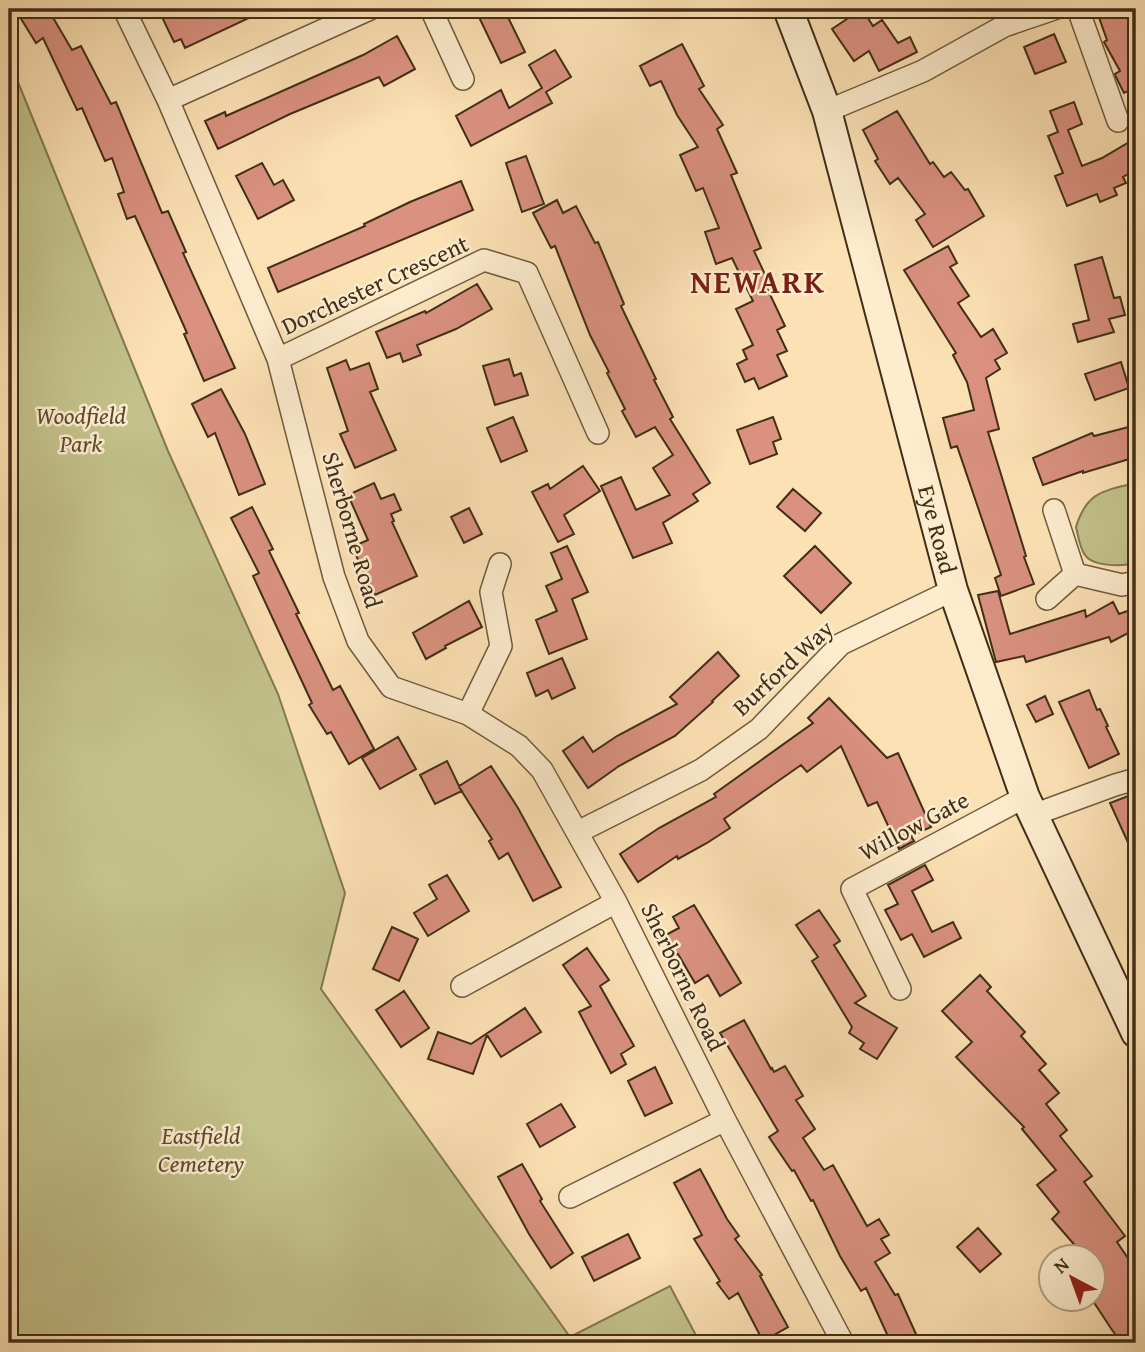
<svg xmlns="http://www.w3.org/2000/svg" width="1145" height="1352" viewBox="0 0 1145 1352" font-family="'Gentium Book Plus',serif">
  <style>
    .green { fill: #c3c18a; stroke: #827850; stroke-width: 2 }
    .building { fill: #da9180; stroke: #412e17; stroke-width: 2 }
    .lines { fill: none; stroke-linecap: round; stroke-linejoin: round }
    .street-casing { stroke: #705b3e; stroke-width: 24 }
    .secondary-casing { stroke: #412e17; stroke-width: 32 }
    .street { stroke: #fdecce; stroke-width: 21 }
    .secondary { stroke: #fdecce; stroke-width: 28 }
    .labels { text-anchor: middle; stroke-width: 5; stroke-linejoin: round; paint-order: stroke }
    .street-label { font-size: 24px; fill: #412e17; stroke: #fdecce }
    .park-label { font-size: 24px; font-style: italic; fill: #5b4b2e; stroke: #fdecce }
    .district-label { font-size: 32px; font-weight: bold; letter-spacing: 2px; fill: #7a1f14; stroke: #fdecce }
  </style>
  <rect width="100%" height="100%" fill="#fce1b4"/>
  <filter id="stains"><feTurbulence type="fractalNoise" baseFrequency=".00286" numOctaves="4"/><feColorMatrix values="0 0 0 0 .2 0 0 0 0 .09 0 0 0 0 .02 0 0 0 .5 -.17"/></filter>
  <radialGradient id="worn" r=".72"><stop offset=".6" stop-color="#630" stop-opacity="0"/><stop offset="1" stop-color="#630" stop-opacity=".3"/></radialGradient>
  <path class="green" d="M9 60 168 451 278 694 345 893 321 989 570 1337 670 1286 700 1343H9Z
    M1136 483V562C1125 567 1093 567 1085 555 1080 549 1078 535 1076 527 1087 491 1104 491 1136 483Z"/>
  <path class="building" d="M15 9H48L72 50 81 46 111 104 116 102 162 213 168 211 186 252 183 253 235 368 204 381 184 334 187 333 135 216 127 219 118 194 124 192 112 158 105 161 82 108 77 110 43 38 36 43Z
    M173 9H268L185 48 181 39 174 42 161 15Z
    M487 9H504L525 52 501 63 477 13Z
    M862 9 873 26 882 20 898 43 910 37 917 52 879 71 869 51 854 61 832 29Z
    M1096 9H1124L1136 32V101L1130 90 1124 93 1116 77 1115 74 1120 71 1104 42 1107 40Z
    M1054 34 1066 62 1035 74 1024 47Z
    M397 36 415 69 384 86 379 77 290 114 218 149 205 121 225 112 226 116 363 55Z
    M682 44 704 86 699 89 723 125 717 129 737 173 731 175 761 248 754 251 770 285 766 286 785 326 777 330 787 351 777 355 787 376 759 389 754 378 745 382 737 364 747 359 743 350 753 345 736 309 753 301 732 258 716 264 705 232 719 228 703 188 696 191 680 155 698 147 677 115 661 81 650 86 640 66Z
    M555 50 571 77 546 92 552 103 471 146 456 116 501 90 509 108 542 88 529 65Z
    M1074 102 1082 124 1068 130 1082 166 1102 158 1136 138V169L1123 177 1126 183 1114 188 1117 195 1100 202 1097 194 1067 206 1055 176 1063 173 1048 136 1058 132 1050 111Z
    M897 111 930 164 933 162 944 177 951 172 965 190 968 189 984 216 933 247 916 220 925 214 898 178 890 184 875 161 878 159 863 130Z
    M526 156 544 204 522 212 506 163Z
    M262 163 274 185 283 180 294 200 258 219 236 176Z
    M461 181 473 210 278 292 268 268 365 226 364 224 410 202Z
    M557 200 563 213 576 206 595 243 598 242 624 304 621 306 656 379 654 380 673 417 670 419 710 483 693 494 698 501 663 523 672 543 633 558 601 486 621 477 636 510 670 495 653 468 673 455 655 427 636 437 622 411 625 409 607 373 609 372 590 335 555 246 551 248 533 213Z
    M948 246 957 263 950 267 969 296 958 303 981 337 993 329 1007 353 995 360 1000 369 986 378 999 429 988 432 1026 556 1024 557 1034 584 1001 596 995 578 1001 575 957 446 951 448 943 418 974 410 967 382 953 355 956 353 904 270Z
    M1102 257 1114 298 1120 297 1125 315 1109 319 1114 332 1078 342 1073 324 1089 320 1075 265Z
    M477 284 492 309 456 329 417 345 421 355 403 362 400 353 387 358 376 332 425 311 426 313Z
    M509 359 514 376 521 373 528 395 495 405 483 366Z
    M346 360 350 370 369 363 378 389 370 392 396 450 355 468 340 434 348 431 327 368Z
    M1121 362 1129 388 1095 400 1085 374Z
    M221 389 245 434 265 484 239 495 215 433 208 437 192 404Z
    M513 417 527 451 501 462 487 428Z
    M773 417 781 439 773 442 777 454 750 464 737 430Z
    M1136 425V457L1083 473V471L1043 485 1033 458 1092 433 1094 436Z
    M583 466 600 491 564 515 574 534 558 542 532 492 548 484 550 489Z
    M374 483 381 499 394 494 401 510 391 514 394 521 392 522 417 576 375 595 352 547 368 540 348 495Z
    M793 489 821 513 805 531 777 507Z
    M252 507 273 549 269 551 299 613 296 614 333 690 340 686 374 749 349 764 331 732 327 734 309 705 312 703 253 576 259 573 231 518Z
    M469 508 482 534 464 543 451 517Z
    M567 546 588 592 572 599 587 639 549 654 536 620 557 611 546 586 562 579 551 553Z
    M815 546 851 583 821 613 784 576Z
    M998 591 1010 634 1085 610 1086 617 1113 602 1119 614 1136 608V629L1111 642 1109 637 1026 662 1024 656 996 662 978 595Z
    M469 601 482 627 445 646 446 648 426 659 413 633Z
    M718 652 739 676 712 701 713 702 675 736 619 766 588 788 563 751 583 737 593 752 617 736 677 704 670 697Z
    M562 658 575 688 552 699 548 690 536 696 527 673Z
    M1089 690 1097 710 1100 709 1108 726 1106 727 1119 754 1089 768 1059 702Z
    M1045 696 1053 714 1036 722 1027 705Z
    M829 698 887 758 898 753 931 827 911 836 914 841 899 849 877 802 868 806 841 746 807 772 801 765 724 819 730 828 707 843 678 859 677 856 638 882 620 854 659 828 716 797 714 794 813 723 808 718Z
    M398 737 416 769 380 789 362 758Z
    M447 761 459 786 491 766 518 808 561 887 533 901 508 853 499 859 489 841 492 839 459 787 462 791 435 804 420 775Z
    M1136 793V860L1110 803Z
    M925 865 933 880 912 891 932 932 953 922 961 938 924 957 912 934 901 940 885 910 898 904 888 885Z
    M447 875 469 911 428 936 414 913 437 899 429 885Z
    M694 905 741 983 720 996 708 975 695 983 678 954 675 955 664 936 679 928 673 917Z
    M819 910 840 941 834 945 866 996 855 1003 897 1028 877 1059 860 1049 864 1043 849 1033 852 1027 812 961 818 957 796 925Z
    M392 927 418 939 399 981 373 969Z
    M587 948 609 980 600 986 634 1046 621 1054 626 1064 611 1073 579 1012 591 1006 563 965Z
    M980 975 991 987 987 991 1025 1032 1021 1036 1046 1064 1039 1070 1059 1093 1046 1104 1067 1130 1060 1136 1092 1176 1084 1182 1125 1236 1117 1242 1136 1270V1343H1122L1112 1330 1093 1301V1257H1085L1052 1219 1059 1212 1037 1185 1056 1170 1022 1129 1024 1127 956 1057 972 1042 942 1011Z
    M404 991 429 1028 401 1047 376 1010Z
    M525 1008 541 1032 501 1057 487 1035 473 1074 428 1059 438 1032 471 1044Z
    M744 1020 771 1069 772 1068 774 1072 785 1066 803 1096 796 1100 815 1129 803 1138 824 1170 833 1165 867 1226 879 1219 889 1235 881 1239 890 1253 875 1262 895 1295 898 1294 920 1343H891L866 1288 861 1291 840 1256 813 1200 811 1201 794 1170 792 1171 769 1137 778 1131 720 1033Z
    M655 1067 672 1103 645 1116 628 1081Z
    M561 1104 575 1127 540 1147 527 1124Z
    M522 1164 542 1199 540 1201 573 1253 551 1268 529 1234 498 1177Z
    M700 1169 727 1219 739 1236 735 1239 762 1275 760 1276 788 1327 763 1341 738 1293 729 1299 717 1283 720 1281 694 1239 702 1235 674 1183Z
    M978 1228 1001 1254 980 1272 957 1247Z
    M628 1234 640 1258 594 1281 582 1257Z"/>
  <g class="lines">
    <defs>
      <path id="street" d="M124 9 168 100 278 359 334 577 358 641 391 687 468 714 519 746 542 770 616 902 725 1120 843 1343
        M431 9 463 79
        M1078 9 1118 121
        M168 100 370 9
        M827 111 923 71 1004 26 1054 9
        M278 359 484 260 527 273 598 433
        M1054 510 1075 574 1122 585 1136 582
        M1047 599 1075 574
        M468 714 501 646 491 592 500 564
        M1033 815 1115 785 1136 779
        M578 832 701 770 759 729 841 644 953 590
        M462 986 616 902
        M900 989 852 889 1025 797
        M570 1197 725 1120"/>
      <g id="secondary">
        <path id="s1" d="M788 9 827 111 953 590 1025 797 1136 1033"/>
      </g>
    </defs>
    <use href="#street" class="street-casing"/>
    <use href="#secondary" class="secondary-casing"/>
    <use href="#street" class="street"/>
    <use href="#secondary" class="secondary"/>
  </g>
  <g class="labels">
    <g class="street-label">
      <text transform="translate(375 285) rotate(-25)" y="8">Dorchester Crescent</text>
      <text dy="8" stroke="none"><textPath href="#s1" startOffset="542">Eye Road</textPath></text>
      <text transform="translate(352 530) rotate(74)" y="8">Sherborne Road</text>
      <text transform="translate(783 668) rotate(-43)" y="8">Burford Way</text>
      <text transform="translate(914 826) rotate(-28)" y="8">Willow Gate</text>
      <text transform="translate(683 977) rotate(64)" y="8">Sherborne Road</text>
    </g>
    <g class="park-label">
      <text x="81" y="424">Woodfield<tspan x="81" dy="28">Park</tspan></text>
      <text x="201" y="1144">Eastfield<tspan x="201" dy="28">Cemetery</tspan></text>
    </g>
    <g class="district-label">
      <text x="758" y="293">NEWARK</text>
    </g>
  </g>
  <rect width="1145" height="1352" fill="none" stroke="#fce1b4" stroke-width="35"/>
  <rect x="10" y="10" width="1124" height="1331" fill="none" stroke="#412e17" stroke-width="3.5"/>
  <rect x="18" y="18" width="1110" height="1317" fill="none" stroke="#412e17" stroke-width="2"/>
  <g transform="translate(1072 1278) rotate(319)"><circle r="33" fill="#fdecce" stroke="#b2a085" stroke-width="2"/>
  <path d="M0-5L12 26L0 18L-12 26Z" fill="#8f2418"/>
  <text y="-10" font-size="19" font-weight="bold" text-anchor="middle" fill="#412e17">N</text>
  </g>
  <rect width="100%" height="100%" filter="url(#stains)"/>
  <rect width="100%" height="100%" fill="url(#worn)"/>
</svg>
